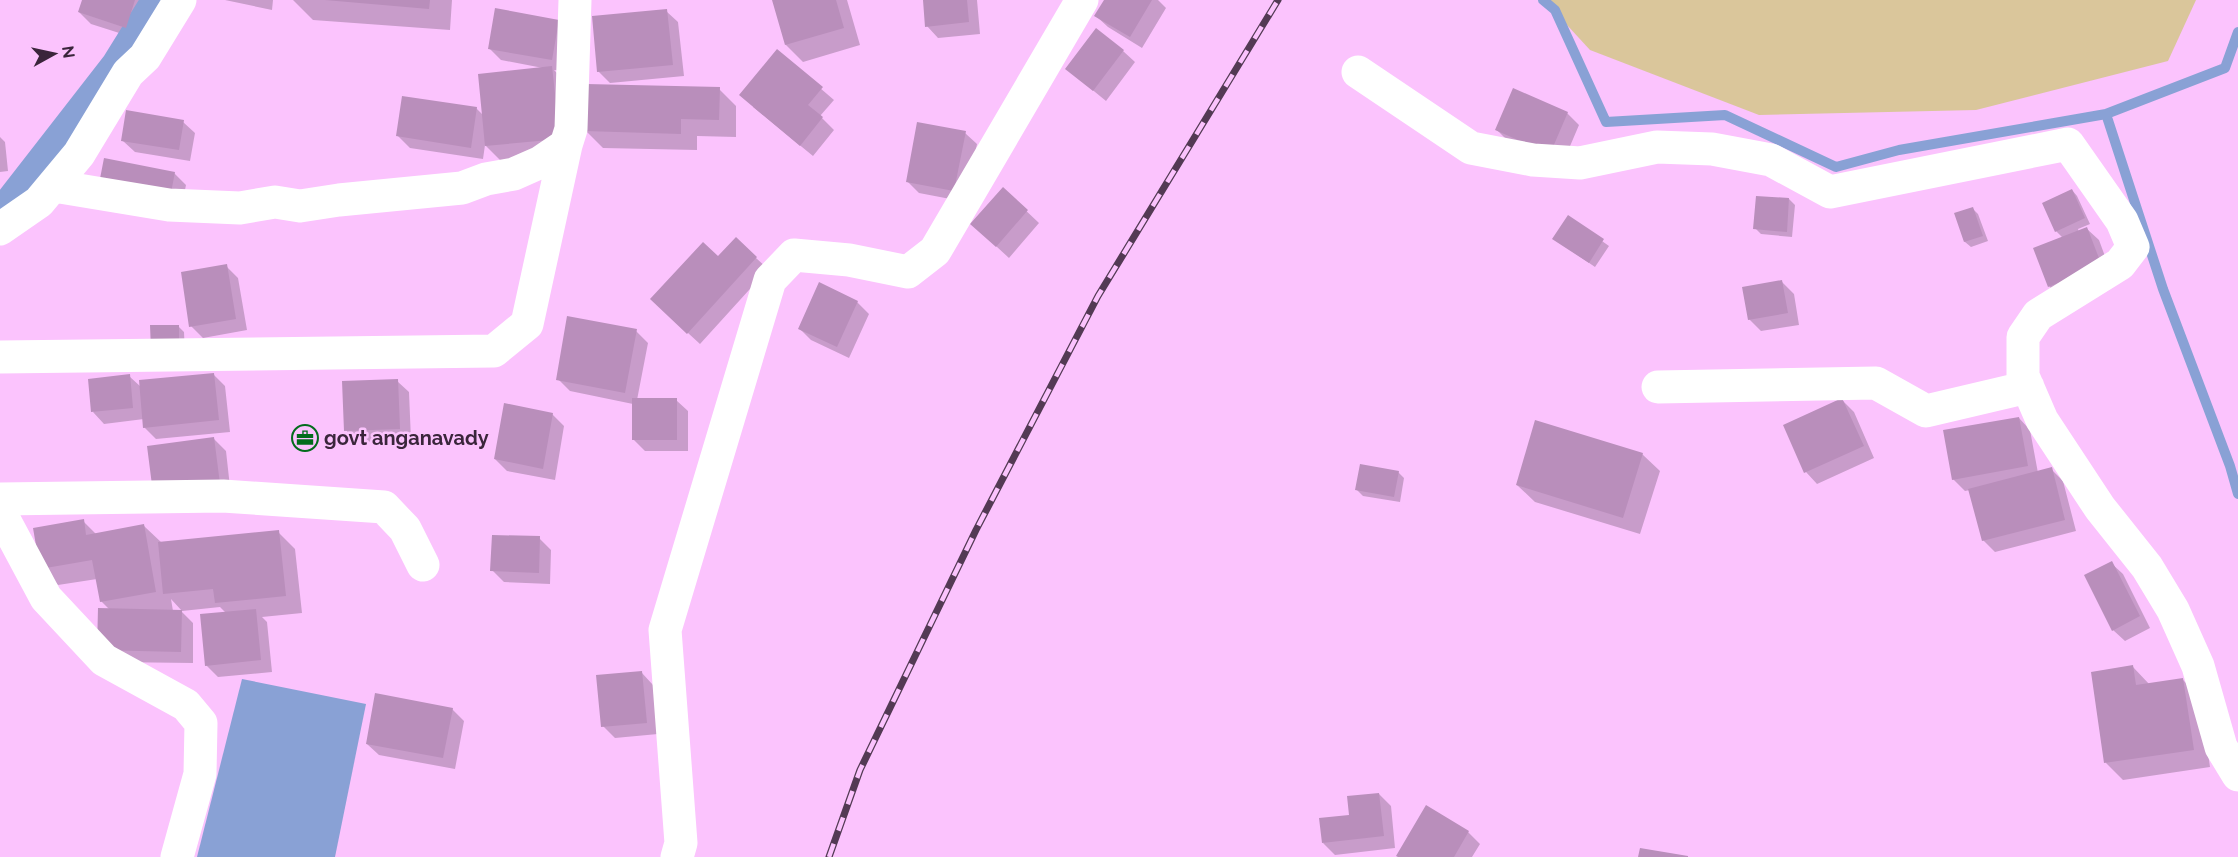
<svg xmlns="http://www.w3.org/2000/svg" width="2238" height="857" viewBox="0 0 2238 857" font-family="Raleway,sans-serif">
  <style>
    .green { fill: #dac69b }
    .water { fill: #89a1d5 }
    .shadow { fill: #0003 }
    .lines { fill: none; stroke-linecap: round; stroke-linejoin: round }
    .stream { stroke: #89a1d5; stroke-width: 10 }
    .canal { stroke: #89a1d5; stroke-width: 36 }
    .building { fill: #b98ebb }
    .minor { stroke: #fff; stroke-width: 33 }
    .rail-casing { stroke: #533a54; stroke-width: 7 }
    .rail { stroke: #fbc3fd; stroke-width: 4.5; stroke-dasharray: 14; stroke-linecap: butt }
    .labels { text-anchor: middle; stroke-width: 5; stroke-linejoin: round; paint-order: stroke }
    .poi-label { font-size: 20px; font-weight: bold; fill: #3a253b; stroke: #fbc3fd; text-anchor: start }
  </style>
  <rect width="100%" height="100%" fill="#fbc3fd"/>
  <path class="green" d="M1544 0H2196L2168 61 1976 110 1759 115 1590 50Z"/>
  <path class="water" d="M242 679 366 704 335 857H197Z"/>
  <path class="shadow" d="M83 0H150L138 39 91 24 79 12Z
    M225 0H273L272 10Z
    M293 0H452L450 30 313 20Z
    M773 0H847L860 45 803 62 786 45Z
    M924 0H977L980 34 938 38 927 26Z
    M1105 0H1158L1166 8 1142 48 1108 27 1096 16Z
    M666 11 678 22 684 76 610 83 598 71Z
    M558 21 564 71 554 70 569 85 576 155 503 163 485 145 483 159 410 148 398 136 476 108 483 115 543 68 501 60 489 48Z
    M777 51 834 100 820 116 834 130 813 156 753 107Z
    M1123 51 1135 62 1106 101 1067 69Z
    M719 89 736 106V137L697 136V150L603 148 586 131Z
    M1567 113 1579 125 1562 165 1508 141 1497 130Z
    M183 122 195 133 190 161 135 152 123 141Z
    M965 133 977 144 966 202 919 193 907 181Z
    M0 137 5 142 8 171 0 172Z
    M174 173 186 185 180 214 112 200Z
    M1003 189 1039 223 1009 258 972 224Z
    M2072 190 2077 196 2090 224 2078 229 2079 232 2087 229 2099 240 2113 278 2061 298 2049 286 2063 238 2056 231Z
    M1789 199 1795 205 1792 237 1761 234 1755 228Z
    M1972 208 1978 214 1988 241 1971 247 1965 242 1956 214Z
    M1568 217 1609 246 1595 267 1554 239Z
    M756 258 768 269 700 344 664 311 718 259Z
    M226 266 238 278 247 330 203 338 191 326Z
    M1782 282 1794 294 1799 325 1761 331 1749 319Z
    M857 302 869 314 849 358 811 340 799 328Z
    M178 326 184 332 185 355 158 356Z
    M636 331 648 343 637 400H676L688 411V451H645L633 439V404L570 391 558 379Z
    M213 374 225 386 230 432 156 439 144 427V419L104 424 93 412 129 376 141 387Z
    M397 381 409 392 411 440 357 442 346 430Z
    M1842 400 1854 412 1874 458 1817 484 1806 472Z
    M552 414 564 426 555 480 507 471 495 459Z
    M2019 418 2030 430 2038 473 2051 469 2063 481 2076 531 1995 552 1983 540 1970 490 1965 491 1953 479Z
    M214 439 226 451 231 496 148 447Z
    M1642 454 1660 471 1640 534 1535 502 1517 485Z
    M1398 472 1404 478 1400 502 1363 496 1357 490Z
    M83 521 96 534 144 526 162 543 278 532 295 549 302 613 262 617 267 622 272 672 218 677 206 665 226 613 220 607 182 611 171 599 173 611H181L193 623V663L111 662 110 610 101 601 97 579 58 585 41 568Z
    M539 538 551 550 550 584 504 582 492 570Z
    M2111 563 2123 574 2150 628 2125 641 2113 630Z
    M2133 667 2150 685 2183 680 2200 697 2210 767 2123 780 2106 763Z
    M642 673 653 685 658 734 615 738 603 726Z
    M452 709 464 721 455 769 379 755 367 744Z
    M1379 794 1391 806 1395 848 1335 855 1323 843Z
    M1468 832 1480 844 1472 857H1399Z"/>
  <g class="lines">
    <path class="stream" d="M1543 0 1555 10 1606 122 1725 115 1836 167 1899 150 2106 114 2225 68 2238 32
      M2106 114 2163 289 2230 466 2238 494"/>
    <path class="canal" d="M0 219 119 66 160 0"/>
  </g>
  <path class="building" d="M82 0H135L126 28 78 12Z
    M325 0H430L429 9Z
    M772 0H836L844 28 785 45Z
    M923 0H967L969 22 925 27Z
    M1104 0H1152L1130 37 1094 16Z
    M495 8 559 20 552 60 488 49Z
    M667 9 673 65 597 72 592 16Z
    M1096 28 1124 50 1093 91 1065 69Z
    M777 49 823 87 808 105 823 117 800 146 739 95Z
    M552 66 560 139 485 146 478 74Z
    M586 84 720 87 719 120 681 119V134L585 131Z
    M1513 88 1568 112 1550 154 1495 130Z
    M402 96 477 107 471 148 396 136Z
    M126 110 184 120 179 150 121 141Z
    M917 122 966 131 954 191 906 182Z
    M104 158 175 172 169 203 98 189Z
    M1003 187 1028 210 996 247 970 224Z
    M2072 189 2085 218 2055 232 2042 203Z
    M1756 196 1789 198 1787 232 1753 229Z
    M1973 207 1983 236 1964 242 1954 213Z
    M1568 215 1604 239 1589 263 1552 239Z
    M2087 227 2102 266 2048 287 2033 248Z
    M736 237 757 257 687 334 650 299 703 242 718 256Z
    M227 264 236 319 189 327 181 272Z
    M1782 280 1788 313 1748 320 1742 287Z
    M819 282 858 301 837 347 798 329Z
    M567 316 637 329 625 393 556 380Z
    M150 325H179V350H151Z
    M214 373 219 420 143 428 139 380Z
    M130 374 133 408 91 412 88 379Z
    M398 379 400 429 344 431 342 381Z
    M632 398H677V440H632Z
    M1842 398 1864 446 1804 473 1783 425Z
    M504 403 553 413 543 469 494 459Z
    M2019 417 2028 466 1952 480 1943 430Z
    M1535 420 1643 453 1623 518 1516 485Z
    M214 437 220 484 153 493 147 446Z
    M1360 464 1399 471 1394 497 1355 490Z
    M2052 467 2065 520 1982 541 1968 489Z
    M84 519 86 535 144 524 156 592 100 602 92 560 40 569 33 528Z
    M279 530 286 596 215 603 213 589 163 594 158 542Z
    M492 535 540 536 539 573 490 571Z
    M2112 561 2140 616 2112 631 2084 575Z
    M98 608 182 610 181 652 97 650Z
    M256 609 261 660 205 666 200 614Z
    M2133 665 2136 685 2183 678 2194 750 2104 763 2091 672Z
    M642 671 647 723 601 727 596 675Z
    M375 693 453 708 443 758 366 744Z
    M1379 793 1384 836 1322 843 1319 818 1349 815 1347 796Z
    M1426 805 1469 831 1454 857H1398L1396 856Z
    M1640 848 1688 856V857H1638Z"/>
  <g class="lines">
    <path class="minor" d="M1358 72 1471 148 1533 160 1580 163 1657 147 1712 149 1771 160 1830 192 2068 144 2122 221 2133 247 2120 264 2038 315 2023 337V376L2042 420 2100 508 2147 567 2173 610 2198 666 2221 747 2238 775
      M54 186 169 205 240 208 275 202 300 206 339 200 462 188 486 179 514 174 541 162 566 145 571 129 575 0
      M0 229 39 202 79 154 128 73 145 57 180 0
      M0 357 494 351 527 324 566 145
      M1658 387 1876 383 1926 411 2028 387
      M0 499 223 496 384 507 405 529 423 565
      M0 512 46 598 104 660 186 705 201 723 200 774 177 857
      M677 857 681 843 665 630 770 280 794 255 849 260 908 272 935 251 1082 0"/>
    <defs>
      <path id="rail" d="M829 857 860 770 976 530 1098 296 1278 0"/>
    </defs>
    <use href="#rail" class="rail-casing"/>
    <use href="#rail" class="rail"/>
  </g>
  <defs>
    <symbol id="office-ring" viewBox="-11 -11 22 22"><circle r="9.5" fill="#fbc3fd" stroke="#026c1c" stroke-width="1.5"/><path d="M-6-3h4V-5.5h4V-3h4V5H-6ZM-1-4.5V-3h2v-1.5ZM-6 0V1H6V0Z" fill="#026c1c"/></symbol>
  </defs>
  <g fill-rule="evenodd">
    <use href="#office-ring" x="290" y="423" width="30" height="30"/>
  </g>
  <g class="labels">
    <g class="poi-label">
      <text x="324" y="445">govt anganavady</text>
    </g>
  </g>
  <g transform="translate(54 54) rotate(82)" stroke="#fbc3fd" stroke-width="4.5" paint-order="stroke">
  <path d="M0-4.5L10 22L0 15L-10 22Z" fill="#3a253b"/>
  <text y="-9" font-size="16" font-weight="bold" text-anchor="middle" fill="#3a253b">N</text>
  </g>
</svg>
